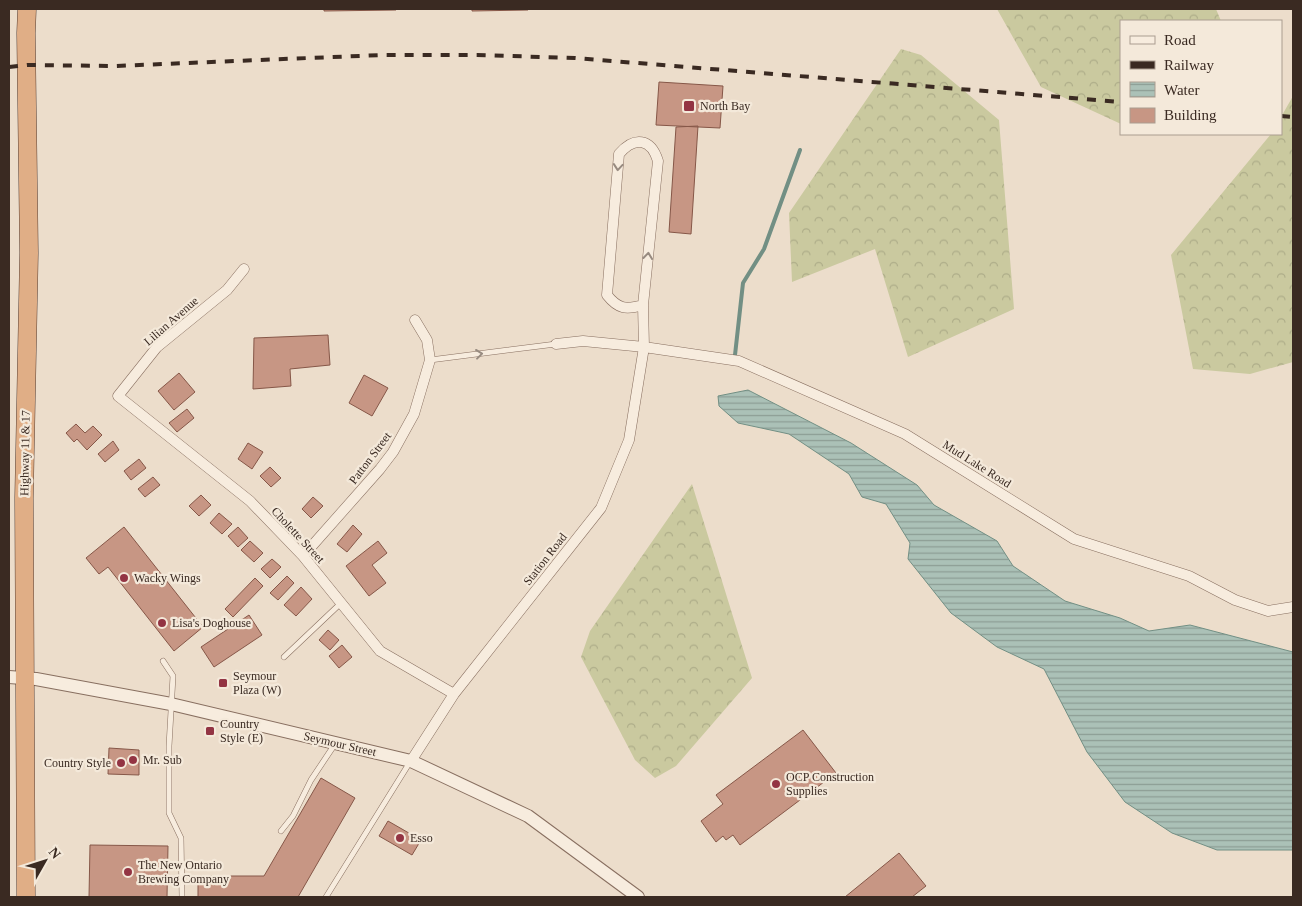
<svg xmlns="http://www.w3.org/2000/svg" width="1302" height="906" viewBox="0 0 1302 906" font-family="'Times New Roman',serif">
  <style>
    .forest { fill: url(#forest-crowns) }
    .water { fill: url(#water-rules); stroke: #728f84 }
    .lines { fill: none; stroke-linecap: round; stroke-linejoin: round }
    .stream { stroke: #728f84; stroke-width: 4 }
    .building { fill: #c79684; stroke: #865748 }
    .service-casing { stroke: #886f60; stroke-width: 6 }
    .minor-casing { stroke: #886f60; stroke-width: 11 }
    .tertiary-casing { stroke: #886f60; stroke-width: 14 }
    .trunk-casing { stroke: #573f34; stroke-width: 19 }
    .service { stroke: #f7ecde; stroke-width: 5 }
    .minor { stroke: #f7ecde; stroke-width: 10 }
    .tertiary { stroke: #f7ecde; stroke-width: 12 }
    .trunk { stroke: #e0ae86; stroke-width: 18 }
    .rail { stroke: #3a2a22; stroke-width: 4; stroke-dasharray: 9 9; stroke-linecap: butt }
    .oneway { stroke: #988b80 }
    .poi-dot { fill: #933443; stroke: #f4e9da; stroke-width: 2 }
    .labels { text-anchor: middle; stroke-width: 4.5; stroke-linejoin: round; paint-order: stroke }
    .poi-label { font-size: 12px; fill: #3a2a22; stroke: #f4e9da; text-anchor: start }
    .street-label { font-size: 12px; fill: #3a2a22; stroke: #f4e9da }
  </style>
  <defs>
    <pattern id="forest-crowns" width="20" height="18" patternUnits="userSpaceOnUse" patternTransform="scale(1.25)"><rect width="20" height="18" fill="#cac99f"/><path d="M2 6a3 3 0 1 1 6 0M12 15a3 3 0 1 1 6 0" fill="none" stroke="#aead89"/></pattern>
    <pattern id="water-rules" width="6" height="5" patternUnits="userSpaceOnUse" patternTransform="scale(1.25)"><rect width="6" height="5" fill="#abc1b7"/><path d="M0 2.5h6" fill="none" stroke="#8c9d94"/></pattern>
  </defs>
  <rect width="100%" height="100%" fill="#ecddcb"/>
  <path class="forest" d="M997 9H1216L1221 21H1121V124L1041 87Z
    M901 49 921 55 999 120 1014 309 908 357 875 249 792 282 789 213Z
    M1293 96V362L1250 374 1193 369 1171 255 1271 134H1281V117Z
    M692 484 752 678 676 766 655 778 635 760 581 657 590 631Z"/>
  <path class="water" d="M748 390 851 443 917 485 934 505 997 541 1013 566 1065 601 1120 618 1149 631 1190 625 1293 652V850H1217L1172 833 1125 802 1087 752 1044 669 997 647 951 613 908 559 910 543 886 504 862 497 849 474 789 434 738 423 719 406 718 396Z"/>
  <g class="lines">
    <path class="stream" d="M735 355 743 283 764 249 800 150"/>
  </g>
  <path class="building" d="M324 9H396V10L324 11Z
    M472 9H528V10L472 11Z
    M659 82 723 86 720 128 656 125Z
    M698 126 691 234 669 232 676 127Z
    M328 335 330 365 290 369 291 386 253 389 254 338Z
    M179 373 195 392 174 410 158 391Z
    M364 375 388 388 372 416 349 403Z
    M187 409 194 418 177 432 169 423Z
    M76 424 85 433 93 426 102 435 87 450 77 439 74 442 66 433Z
    M113 441 119 450 105 462 98 454Z
    M248 443 263 452 252 469 238 459Z
    M139 459 146 468 131 480 124 471Z
    M270 467 281 478 271 487 260 476Z
    M153 477 160 485 145 497 138 489Z
    M201 495 211 505 199 516 189 506Z
    M313 497 323 506 311 518 302 509Z
    M219 513 232 524 222 534 210 523Z
    M353 525 362 534 347 552 337 544Z
    M124 527 203 627 174 651 108 567 99 574 86 558Z
    M238 527 248 538 238 547 228 536Z
    M250 541 263 553 254 562 241 550Z
    M378 541 387 553 372 565 386 583 369 596 346 566Z
    M272 559 281 567 270 578 261 569Z
    M287 576 294 583 278 600 270 593Z
    M255 578 263 586 233 617 225 609Z
    M301 587 312 599 296 616 284 605Z
    M249 615 262 635 214 667 201 647Z
    M328 630 339 640 330 650 319 640Z
    M342 645 352 657 339 668 329 656Z
    M803 730 836 773 740 845 733 835 726 840 723 836 716 842 701 821 723 804 716 795Z
    M109 748 139 750V775L108 774Z
    M321 778 355 798 298 897H198V876H264Z
    M388 821 421 840 412 855 379 836Z
    M90 845 168 846 167 897H89Z
    M899 853 926 886 912 897H845Z"/>
  <g class="lines">
    <defs>
      <path id="service" d="M430 360 556 344
        M284 657 341 603
        M163 661 173 676 169 746V813L181 838 182 897
        M281 831 293 816 311 780 335 744
        M326 897 410 762"/>
      <path id="minor" d="M244 269 227 290 157 347 118 396 250 501 303 556 380 651 454 694
        M556 344 583 341 644 347 739 361 905 434 1074 539 1189 576 1235 600 1268 611 1293 607
        M303 556 380 469 393 452 414 414 430 360 427 340 415 320
        M411 761 454 694 601 508 629 440 644 347 643 305 658 161C651 138 634 136 619 154L607 295C618 309 626 310 643 305"/>
      <path id="tertiary" d="M9 677 36 679 171 704 411 761 528 816 638 897"/>
      <path id="trunk" d="M26 897 24 498 29 253 26 33 27 9"/>
    </defs>
    <use href="#service" class="service-casing"/>
    <use href="#minor" class="minor-casing"/>
    <use href="#tertiary" class="tertiary-casing"/>
    <use href="#trunk" class="trunk-casing"/>
    <use href="#service" class="service"/>
    <use href="#minor" class="minor"/>
    <use href="#tertiary" class="tertiary"/>
    <use href="#trunk" class="trunk"/>
    <path class="rail" d="M9 67 27 65 116 66 381 55H477L575 58 1121 102
      M1281 116 1293 117"/>
  </g>
  <defs><path id="oneway-chevron" d="M-2-3.5L2.5 0L-2 3.5" fill="none" stroke-width="1.6" stroke-linecap="round" stroke-linejoin="round" transform="scale(1.25)"/></defs>
  <g class="oneway">
    <use href="#oneway-chevron" transform="translate(618 167) rotate(95)"/>
    <use href="#oneway-chevron" transform="translate(648 256) rotate(-84)"/>
    <use href="#oneway-chevron" transform="translate(479 354) rotate(-7)"/>
  </g>
  <g class="poi-dot">
    <rect x="683" y="100" width="12" height="12" rx="2.5"/>
    <circle cx="124" cy="578" r="5"/>
    <circle cx="162" cy="623" r="5"/>
    <rect x="218" y="678" width="10" height="10" rx="2.5"/>
    <rect x="205" y="726" width="10" height="10" rx="2.5"/>
    <circle cx="133" cy="760" r="5"/>
    <circle cx="121" cy="763" r="5"/>
    <circle cx="776" cy="784" r="5"/>
    <circle cx="400" cy="838" r="5"/>
    <circle cx="128" cy="872" r="5"/>
  </g>
  <g class="labels">
    <g class="poi-label">
      <text x="700" y="110">North Bay</text>
      <text x="134" y="582">Wacky Wings</text>
      <text x="172" y="627">Lisa's Doghouse</text>
      <text x="233" y="680">Seymour<tspan x="233" dy="14">Plaza (W)</tspan></text>
      <text x="220" y="728">Country<tspan x="220" dy="14">Style (E)</tspan></text>
      <text x="143" y="764">Mr. Sub</text>
      <text x="111" y="767" text-anchor="end">Country Style</text>
      <text x="786" y="781">OCP Construction<tspan x="786" dy="14">Supplies</tspan></text>
      <text x="410" y="842">Esso</text>
      <text x="138" y="869">The New Ontario<tspan x="138" dy="14">Brewing Company</tspan></text>
    </g>
    <g class="street-label">
      <text transform="translate(171 321) rotate(-41)" y="4">Lilian Avenue</text>
      <text transform="translate(25 453) rotate(-89)" y="4">Highway 11 &amp; 17</text>
      <text transform="translate(370 458) rotate(-53)" y="4">Patton Street</text>
      <text transform="translate(977 464) rotate(32)" y="4">Mud Lake Road</text>
      <text transform="translate(298 535) rotate(47)" y="4">Cholette Street</text>
      <text transform="translate(545 559) rotate(-52)" y="4">Station Road</text>
      <text transform="translate(340 744) rotate(13)" y="4">Seymour Street</text>
    </g>
  </g>
  <rect width="1302" height="906" fill="none" stroke="#3a2a22" stroke-width="20"/>
  <rect x="1120" y="20" width="162" height="115" fill="#f4e9da" stroke="#aa9d90"/>
  <rect x="1130" y="36" width="25" height="8" fill="#f7ecde" stroke="#aa9d90"/>
  <text x="1164" y="45" font-size="15" fill="#3a2a22">Road</text>
  <rect x="1130" y="61" width="25" height="8" fill="#3a2a22" stroke="#aa9d90"/>
  <text x="1164" y="70" font-size="15" fill="#3a2a22">Railway</text>
  <rect x="1130" y="82" width="25" height="15" fill="url(#water-rules)" stroke="#aa9d90"/>
  <text x="1164" y="95" font-size="15" fill="#3a2a22">Water</text>
  <rect x="1130" y="108" width="25" height="15" fill="#c79684" stroke="#aa9d90"/>
  <text x="1164" y="120" font-size="15" fill="#3a2a22">Building</text>
  <g transform="translate(45 861) rotate(51)" stroke="#f4e9da" stroke-width="4" paint-order="stroke">
  <path d="M0-4L9 19L0 12L-9 19Z" fill="#3a2a22"/>
  <text y="-8" font-size="14" font-weight="bold" text-anchor="middle" fill="#3a2a22">N</text>
  </g>
</svg>
